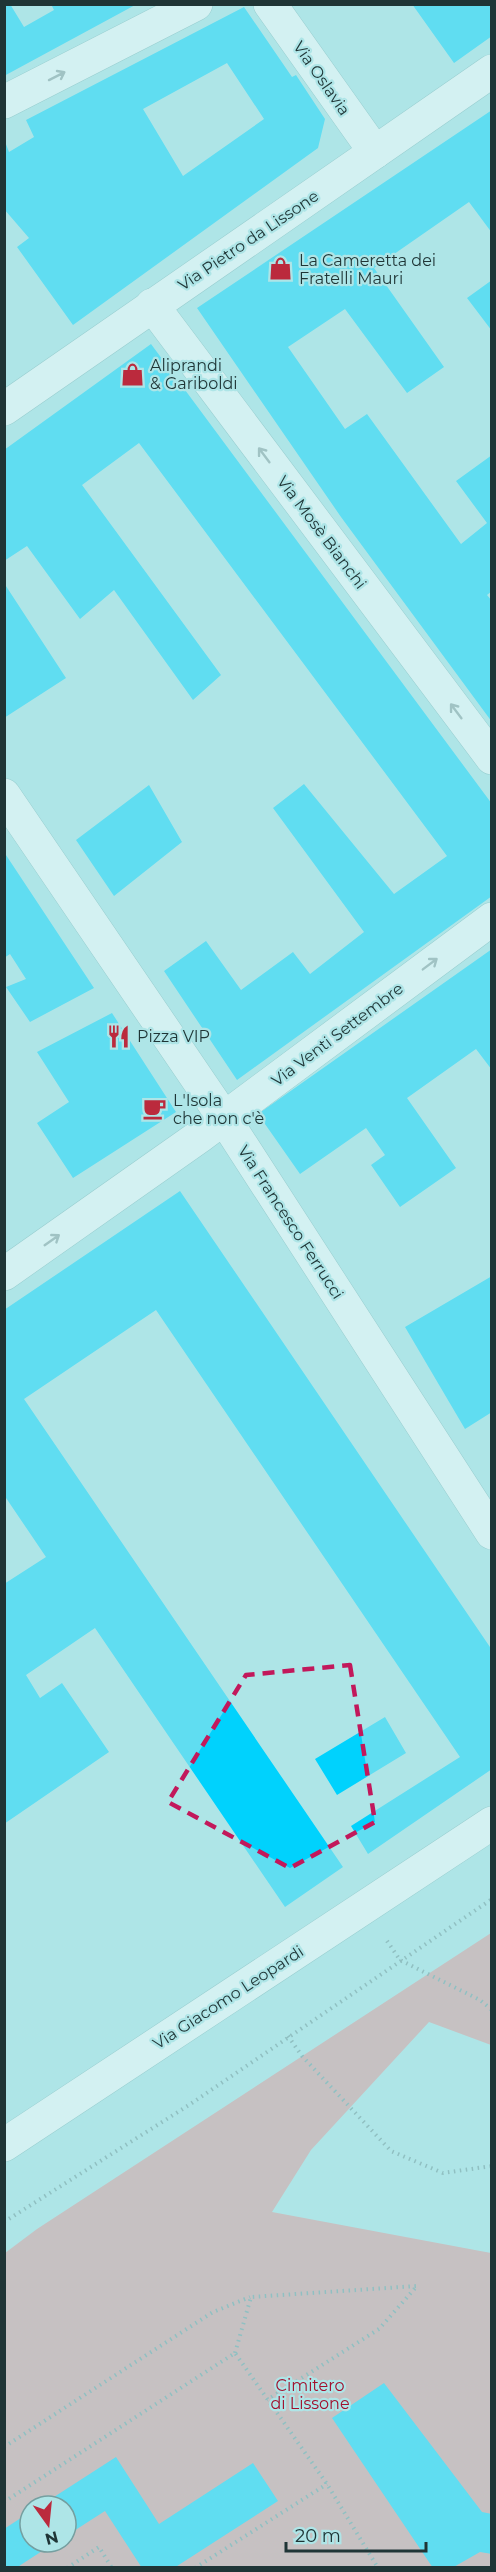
<svg xmlns="http://www.w3.org/2000/svg" width="496" height="2572" viewBox="0 0 496 2572" font-family="Montserrat,sans-serif">
  <style>
    .green { fill: #e39595; fill-rule: evenodd }
    .building { fill: #00d2fd; fill-rule: evenodd }
    .lines { fill: none; stroke-linecap: round; stroke-linejoin: round }
    .street-casing { stroke: #7db2b4; stroke-width: 34 }
    .secondary-casing { stroke: #7db2b4; stroke-width: 34 }
    .path { stroke: #6b9294; stroke-width: 4; stroke-dasharray: 1.5 4.5; stroke-linecap: butt }
    .street { stroke: #fff; stroke-width: 33 }
    .secondary { stroke: #fff; stroke-width: 33 }
    .oneway { stroke: #8f9a9a }
    .marked { fill: none; stroke: #c2185b; stroke-width: 4.5; stroke-dasharray: 12 8; stroke-linejoin: round }
    .labels { text-anchor: middle; stroke-width: 4.5; stroke-linejoin: round; paint-order: stroke }
    .street-label { font-size: 16px; fill: #1f3536; stroke: #aee5e7 }
    .poi-label { font-size: 16px; fill: #1f3536; stroke: #aee5e7; text-anchor: start }
    .park-label { font-size: 16px; fill: #a20f2c; stroke: #aee5e7 }
  </style>
  <rect width="100%" height="100%" fill="#aee5e7"/>
  <path class="green" d="M491 1933V2045L429 2022 311 2150 272 2212 491 2253V2567L5 2568V2253L37 2229ZM30 2506H66V2542H30Z"/>
  <path class="building" d="M4 4H10L24 27 54 10 51 4H137L4 76Z
    M412 4H492V36L454 63Z
    M244 7 292 77 296 75 325 119 318 148 73 325 17 247 29 238 4 209V139L9 152 34 137 26 120ZM227 63 264 119 183 176 143 109Z
    M492 110V233L469 202 374 268 444 367 407 393 345 309 288 347 345 429 367 414 461 544 487 523 456 481 492 455V591L487 595 492 601V722L341 517 197 308Z
    M492 280V331L467 298Z
    M151 344 492 804V896L237 1080 164 971 206 941 241 990 293 952 310 974 364 932 273 808 304 784 394 894 447 856 139 443 82 485 221 675 193 700 114 590 80 619 27 546 4 561V450Z
    M4 583 66 678 4 718Z
    M149 785 182 842 114 896 76 840Z
    M4 852 94 988 30 1022 6 987 26 979 10 954 4 958Z
    M492 949V1070L476 1049 407 1098 456 1168 400 1207 371 1165 385 1155 366 1128 300 1174 258 1114Z
    M112 1013 176 1112 73 1178 37 1123 69 1102 37 1052Z
    M180 1191 492 1650V1769L368 1854 351 1826 460 1757 156 1310 24 1399 343 1867 285 1907 95 1628 26 1675 40 1698 62 1683 109 1752 4 1824V1584L46 1557 4 1495V1310Z
    M492 1276V1412L465 1429 405 1327Z
    M385 1717 406 1753 337 1795 315 1759Z
    M384 2383 482 2512 492 2514V2554L480 2552 452 2568H433L332 2418Z
    M116 2457 159 2524 253 2463 278 2501 174 2568H142L105 2511 66 2536V2506H40Z
    M30 2512V2542H56L16 2568H4V2529Z"/>
  <g class="lines">
    <defs>
      <path id="street" d="M270 4 375 152
        M4 102 196 4
        M152 305 492 758
        M4 795 224 1118 492 1533
        M4 1274 200 1136 492 919
        M4 2145 492 1823"/>
      <path id="secondary" d="M4 409 492 71"/>
    </defs>
    <use href="#street" class="street-casing"/>
    <use href="#secondary" class="secondary-casing"/>
    <path class="path" d="M387 1941 400 1960 480 2000 492 2010
      M288 2036 302 2056 391 2151 443 2173 492 2166
      M4 2222 189 2105 492 1899
      M235 2353 251 2297 417 2286 379 2329 267 2400
      M4 2447 213 2312 250 2297
      M4 2502 235 2353 327 2484 378 2568
      M67 2568 99 2547 112 2568
      M195 2568 327 2484"/>
    <use href="#street" class="street"/>
    <use href="#secondary" class="secondary"/>
  </g>
  <defs><path id="oneway-shaft" d="M-6 0H5M1.5-3L5.5 0L1.5 3" fill="none" stroke-width="1.6" stroke-linecap="round" stroke-linejoin="round" transform="scale(1.5)"/></defs>
  <g class="oneway">
    <use href="#oneway-shaft" transform="translate(57 76) rotate(-27)"/>
    <use href="#oneway-shaft" transform="translate(264 455) rotate(-127)"/>
    <use href="#oneway-shaft" transform="translate(456 711) rotate(-127)"/>
    <use href="#oneway-shaft" transform="translate(430 964) rotate(-37)"/>
    <use href="#oneway-shaft" transform="translate(52 1240) rotate(-35)"/>
  </g>
  <path d="M0 0H496V2572H0ZM350 1665 375 1822 290 1868 168 1802 246 1675Z" fill="#aee5e7" fill-opacity=".55" fill-rule="evenodd"/>
  <path class="marked" d="M350 1665 375 1822 290 1868 168 1802 246 1675Z"/>
  <defs>
    <symbol id="shop-bare" viewBox="-9 -9 18 18"><path d="M-5-2.5h2.3a2.7 3.5 0 0 1 5.4 0H5L5.5 6h-11ZM-1.5-2.5h3a1.5 2.3 0 0 0-3 0Z" fill="#bb2a3d" stroke="#aee5e7" stroke-width="2.5" paint-order="stroke"/></symbol>
    <symbol id="restaurant-bare" viewBox="-9 -9 18 18"><path d="M-5-6h1v4h1v-4h1v4h1v-4h1v5L-1.5 .5V6h-2V.5L-5-1ZM5-6V6H3V1.5H1.5Q1.5-4 5-6Z" fill="#bb2a3d" stroke="#aee5e7" stroke-width="2.5" paint-order="stroke"/></symbol>
    <symbol id="cafe-bare" viewBox="-9 -9 18 18"><path d="M-5.5-4.5H6V0H3Q3 3.5 0 3.5H-2.5Q-5.5 3.5-5.5 0ZM3-3.2v2h1.7v-2ZM-6 4.5H4V6H-6Z" fill="#bb2a3d" stroke="#aee5e7" stroke-width="2.5" paint-order="stroke"/></symbol>
  </defs>
  <g fill-rule="evenodd">
    <use href="#shop-bare" x="264" y="252" width="33" height="33"/>
    <use href="#shop-bare" x="116" y="358" width="33" height="33"/>
    <use href="#restaurant-bare" x="102" y="1020" width="33" height="33"/>
    <use href="#cafe-bare" x="138" y="1092" width="33" height="33"/>
  </g>
  <g class="labels">
    <g class="street-label">
      <text transform="translate(322 78) rotate(55)" y="6">Via Oslavia</text>
      <text transform="translate(248 240) rotate(-34)" y="6">Via Pietro da Lissone</text>
      <text transform="translate(322 532) rotate(53)" y="6">Via Mosè Bianchi</text>
      <text transform="translate(337 1034) rotate(-37)" y="6">Via Venti Settembre</text>
      <text transform="translate(291 1222) rotate(57)" y="6">Via Francesco Ferrucci</text>
      <text transform="translate(228 1997) rotate(-33)" y="6">Via Giacomo Leopardi</text>
    </g>
    <g class="poi-label">
      <text x="299" y="266">La Cameretta dei<tspan x="299" dy="18">Fratelli Mauri</tspan></text>
      <text x="150" y="371">Aliprandi<tspan x="150" dy="18">&amp; Gariboldi</tspan></text>
      <text x="137" y="1042">Pizza VIP</text>
      <text x="173" y="1106">L'Isola<tspan x="173" dy="18">che non c'è</tspan></text>
    </g>
    <g class="park-label">
      <text x="310" y="2391">Cimitero<tspan x="310" dy="18">di Lissone</tspan></text>
    </g>
  </g>
  <rect width="496" height="2572" fill="none" stroke="#1f3536" stroke-width="12"/>
  <g transform="translate(48 2524) rotate(165)"><circle r="28" fill="#aee5e7" stroke="#759fa0" stroke-width="1.5"/>
  <path d="M0-4.5L10 22L0 15L-10 22Z" fill="#bb2a3d"/>
  <text y="-9" font-size="16" font-weight="bold" text-anchor="middle" fill="#1f3536">N</text>
  </g>
  <path d="M286 2542v9h140v-9" fill="none" stroke="#1f3536" stroke-width="3"/>
  <text x="295" y="2542" font-size="18" fill="#1f3536" stroke="#aee5e7" stroke-width="4.5" paint-order="stroke">20 m</text>
</svg>
